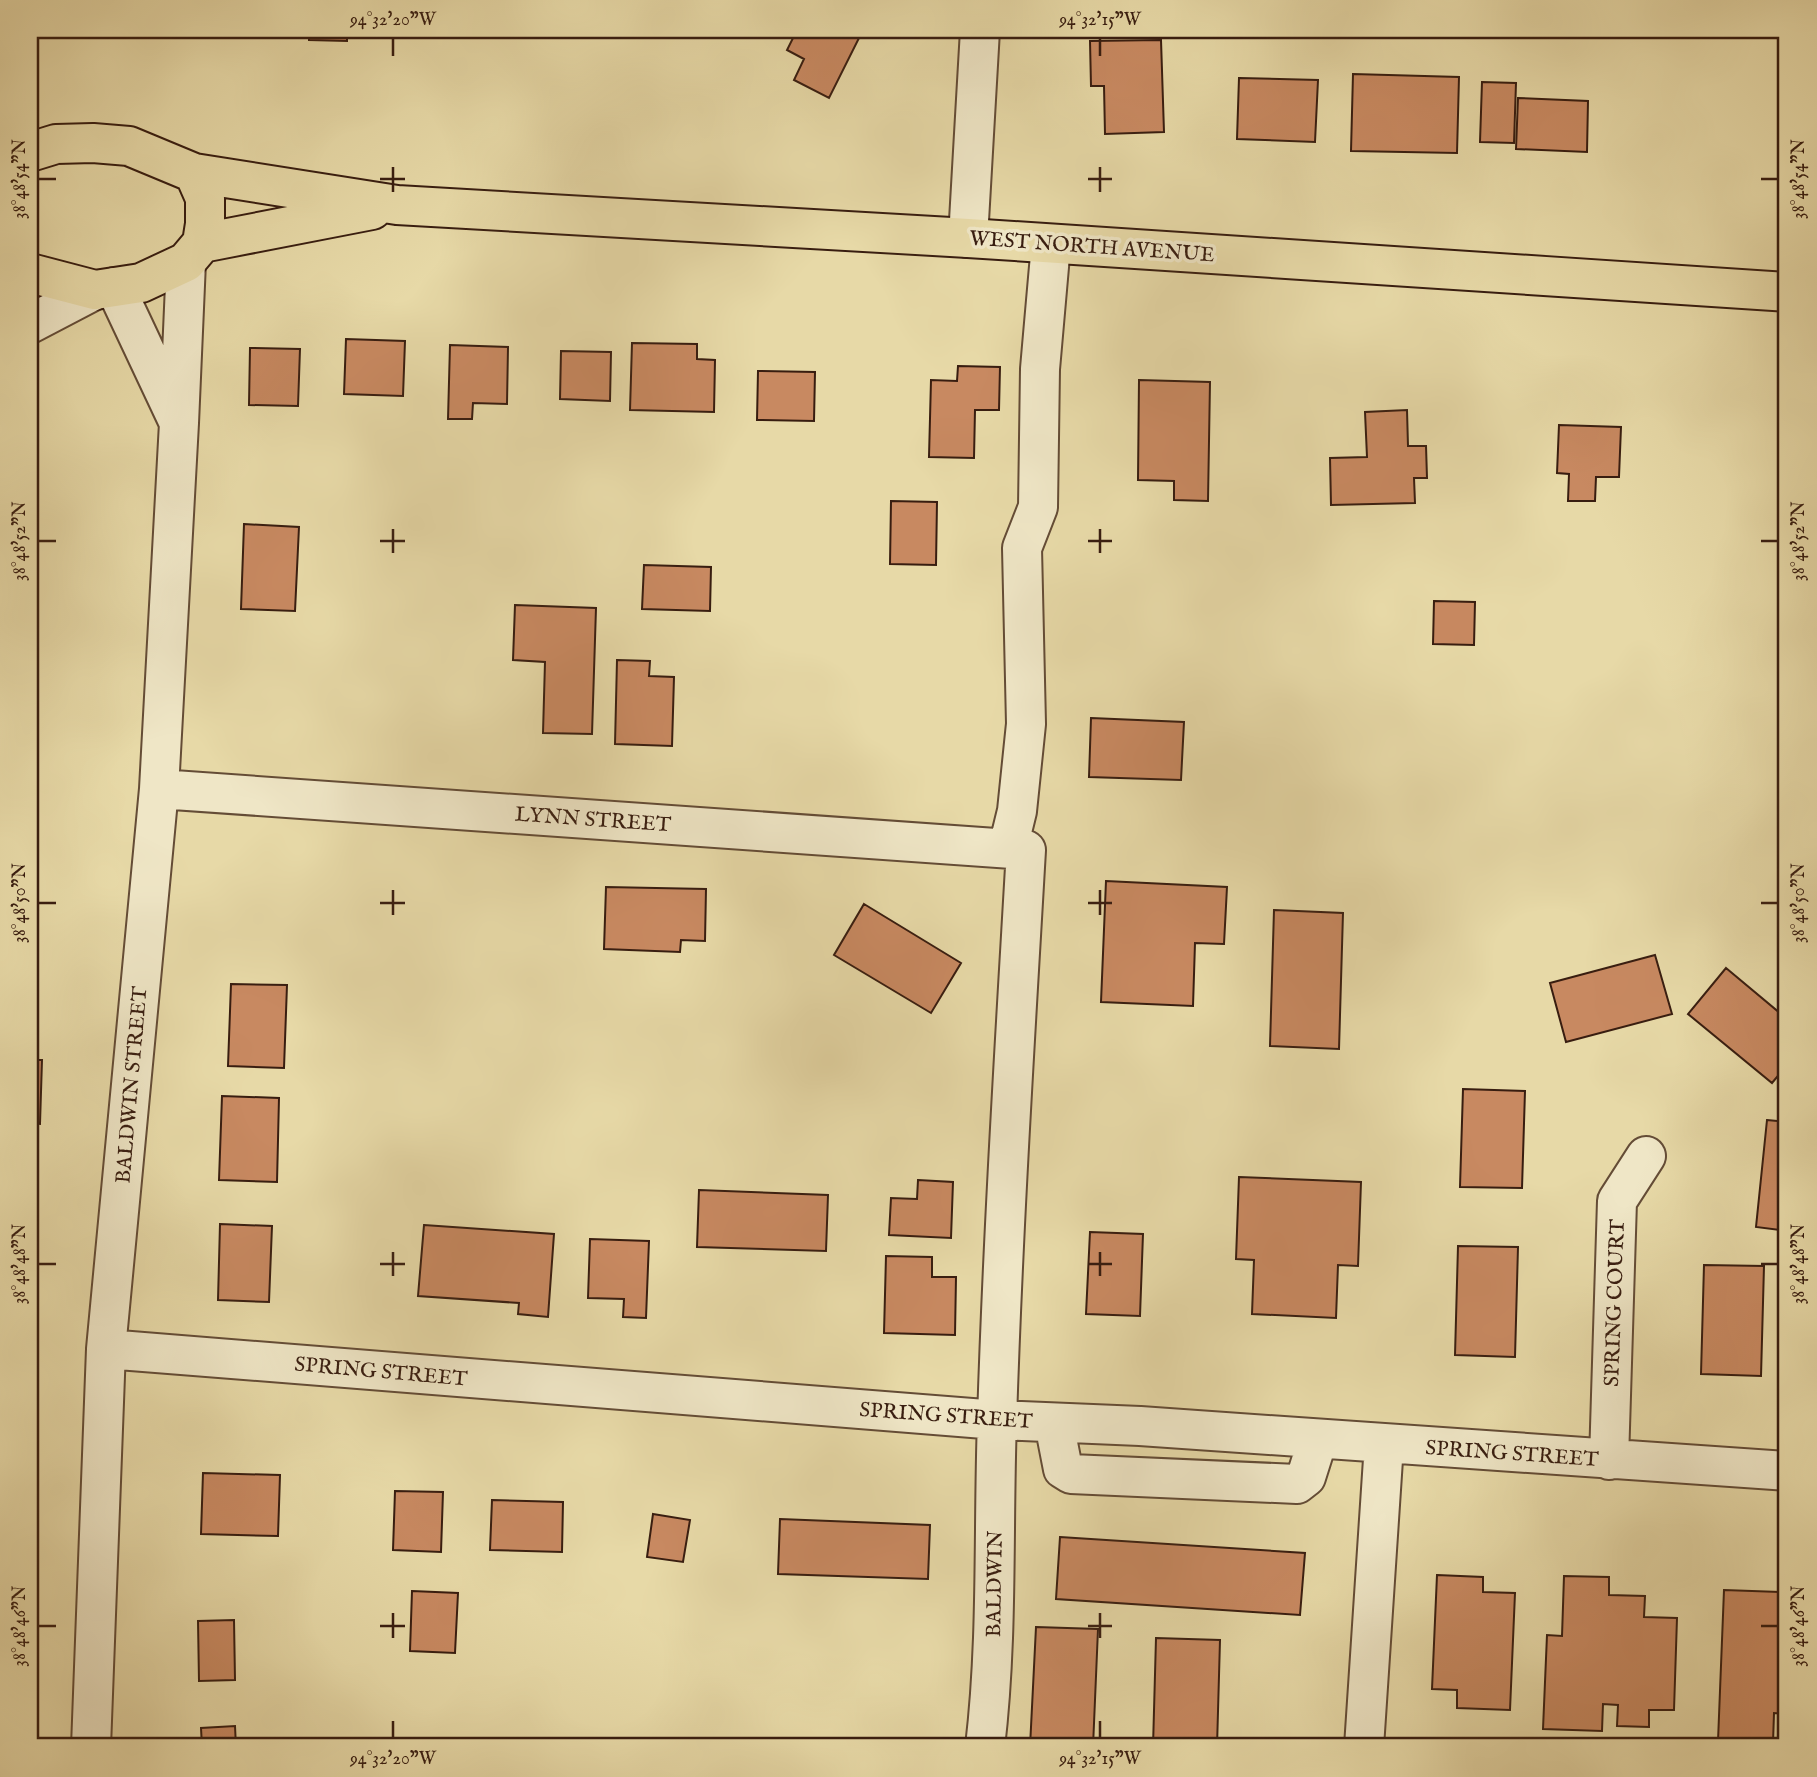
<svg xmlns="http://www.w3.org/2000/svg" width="1817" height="1777" viewBox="0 0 1817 1777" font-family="'IM FELL English',serif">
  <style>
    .building { fill: #c88961; stroke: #381d10; stroke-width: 2 }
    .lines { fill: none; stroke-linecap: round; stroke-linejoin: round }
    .minor-casing { stroke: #644c36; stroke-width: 42 }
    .major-casing { stroke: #381d10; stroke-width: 42 }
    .minor { stroke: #efe6c6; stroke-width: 38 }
    .major { stroke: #e7d9a7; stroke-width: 38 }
    .ticks { fill: none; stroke: #381d10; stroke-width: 2.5 }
    .labels { text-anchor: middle; stroke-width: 7; stroke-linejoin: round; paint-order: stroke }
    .street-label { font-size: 21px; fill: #381d10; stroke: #efe6c6 }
    .neatline { fill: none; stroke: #381d10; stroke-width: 2.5 }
    .ticks-label { font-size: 18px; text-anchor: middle; fill: #381d10 }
  </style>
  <rect width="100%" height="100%" fill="#e7d9a7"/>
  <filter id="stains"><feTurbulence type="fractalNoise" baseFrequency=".00286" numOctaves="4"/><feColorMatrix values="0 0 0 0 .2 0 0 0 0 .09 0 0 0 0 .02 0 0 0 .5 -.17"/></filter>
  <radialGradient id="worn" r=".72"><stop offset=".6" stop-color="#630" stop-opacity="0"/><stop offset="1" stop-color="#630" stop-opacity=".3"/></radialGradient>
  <path class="building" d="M309 30H347V41L309 40Z
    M797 30H863L829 98 794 80 804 59 787 50Z
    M1161 40 1164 132 1105 134 1104 86H1091L1090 41Z
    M1353 74 1459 77 1457 153 1351 151Z
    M1239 78 1318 80 1315 142 1237 139Z
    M1482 82 1516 83 1514 143 1480 142Z
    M1518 98 1588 101 1587 152 1516 149Z
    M346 339 405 341 403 396 344 394Z
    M632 343 697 344V359L715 360 714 412 630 410Z
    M450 345 508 347 507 404 473 403 472 419H448Z
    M250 348 300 349 298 406 249 405Z
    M561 351 611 352 610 401 560 399Z
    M958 366 1000 367 999 410H975L974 458 929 457 931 380 957 381Z
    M758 371 815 372 814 421 757 420Z
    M1139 380 1210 382 1208 501 1174 500V481L1138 480Z
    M1407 410 1408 446H1426L1427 478H1414L1415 503 1331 505 1330 458 1367 457 1365 412Z
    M1559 425 1621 427 1619 477H1596L1595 501H1568L1569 474 1557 473Z
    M891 501 937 502 936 565 890 564Z
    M244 524 299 527 295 611 241 609Z
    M644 565 711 567 710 611 642 609Z
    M1434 601 1475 602 1474 645 1433 644Z
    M515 605 596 608 592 734 543 733 545 662 513 660Z
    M617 660 650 661 649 676 674 677 672 746 615 744Z
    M1091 718 1184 722 1181 780 1089 777Z
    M1106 881 1227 887 1224 944 1195 943 1193 1006 1101 1002Z
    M606 887 706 889 705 941 681 940 680 952 604 949Z
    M864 904 961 963 931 1013 834 955Z
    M1274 910 1343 913 1339 1049 1270 1046Z
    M30 911H38L35 997H30Z
    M1655 955 1672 1014 1566 1042 1550 983Z
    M1726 968 1787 1019V1065L1772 1083 1688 1014Z
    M231 984 287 985 284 1068 228 1066Z
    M30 1060H42L40 1124 30 1123Z
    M1463 1089 1525 1091 1522 1188 1460 1187Z
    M222 1096 279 1098 277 1182 219 1180Z
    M1767 1120 1787 1122V1231L1756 1227Z
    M1239 1177 1361 1182 1358 1266 1338 1265 1336 1318 1252 1314 1254 1260 1236 1259Z
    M918 1180 953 1182 951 1238 889 1235 891 1198 917 1199Z
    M699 1190 828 1195 826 1251 697 1247Z
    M220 1224 272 1226 269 1302 218 1300Z
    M424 1225 554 1234 548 1317 518 1314 519 1303 418 1296Z
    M1090 1232 1143 1234 1140 1316 1086 1314Z
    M590 1239 649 1241 646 1318 623 1317 624 1299 588 1298Z
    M1458 1246 1518 1247 1515 1357 1455 1355Z
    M886 1256 932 1257V1277H956L955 1335 884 1333Z
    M1704 1265 1764 1266 1761 1376 1701 1374Z
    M203 1473 280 1475 278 1536 201 1534Z
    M395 1491 443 1492 441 1552 393 1550Z
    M492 1500 563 1502 562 1552 490 1550Z
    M653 1514 690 1520 683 1562 647 1557Z
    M780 1519 930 1525 928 1579 778 1574Z
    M1060 1537 1305 1553 1300 1615 1056 1599Z
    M1437 1575 1483 1577V1592L1515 1593 1510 1710 1457 1708V1690L1432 1689Z
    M1564 1576 1609 1577V1595L1645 1596 1644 1617 1677 1618 1674 1710H1649V1727L1617 1726 1618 1705 1603 1704 1602 1731 1543 1729 1547 1635 1562 1636Z
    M1724 1590 1780 1592 1779 1609 1787 1610V1714L1774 1713 1773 1743 1718 1741Z
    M412 1591 458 1593 455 1653 410 1651Z
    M234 1620 235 1680 199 1681 198 1621Z
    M1036 1627 1098 1629 1093 1747H1030Z
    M1156 1638 1220 1640 1217 1747H1153Z
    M235 1726 236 1747H202L201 1728Z
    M1267 1743 1332 1745 1331 1747H1267Z"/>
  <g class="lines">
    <defs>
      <path id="minor" d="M968 238 980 30
        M115 287 179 423 186 262
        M30 324 95 290
        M159 789 1026 850C1015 1040 1003 1230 997 1420 993 1529 998 1638 985 1747
        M1008 848 1017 811 1026 724 1022 548 1038 507 1040 369 1051 244
        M106 1349 997 1420 1140 1426 1787 1471
        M1054 1423 1063 1469 1071 1474 1297 1484 1306 1477 1318 1439
        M1609 1460 1617 1201 1646 1156
        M91 1747 106 1349 159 789 179 423
        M1364 1747 1384 1444"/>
      <path id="major" d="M30 152 56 144 93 143 129 146 194 173 397 205 968 238 1787 292
        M202 243 372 210
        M30 273 95 290 141 283 186 262 202 243 205 224V198L194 173"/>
    </defs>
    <use href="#minor" class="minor-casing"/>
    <use href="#major" class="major-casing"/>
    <use href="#minor" class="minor"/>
    <use href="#major" class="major"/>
  </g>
  <path class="ticks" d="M393 38V56M1100 38V56M393 167V192M1100 167V192M38 179H56M380 179H405M1088 179H1112M1761 179H1778M393 529V553M1100 529V553M38 541H56M380 541H405M1088 541H1112M1761 541H1778M393 890V915M1100 890V915M38 903H56M380 903H405M1088 903H1112M1761 903H1778M393 1252V1276M1100 1252V1276M38 1264H56M380 1264H405M1088 1264H1112M1761 1264H1778M393 1613V1638M1100 1613V1638M38 1626H56M380 1626H405M1088 1626H1112M1761 1626H1778M393 1721V1738M1100 1721V1738"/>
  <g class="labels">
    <g class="street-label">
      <text transform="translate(1092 246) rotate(4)" y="7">WEST NORTH AVENUE</text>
      <text transform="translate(593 819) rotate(4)" y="7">LYNN STREET</text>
      <text transform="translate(131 1085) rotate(-85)" y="7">BALDWIN STREET</text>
      <text transform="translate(1614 1303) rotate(-88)" y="7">SPRING COURT</text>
      <text transform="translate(381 1371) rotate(5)" y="7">SPRING STREET</text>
      <text transform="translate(946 1415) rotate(4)" y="7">SPRING STREET</text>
      <text transform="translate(1512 1453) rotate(4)" y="7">SPRING STREET</text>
      <text transform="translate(994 1584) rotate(-89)" y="7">BALDWIN</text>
    </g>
  </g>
  <rect width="1817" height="1777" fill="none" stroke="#e7d9a7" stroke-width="77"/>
  <rect x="38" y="38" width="1740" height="1700" class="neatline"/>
  <g class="ticks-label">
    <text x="393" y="25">94°32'20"W</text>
    <text x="1100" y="25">94°32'15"W</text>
    <text transform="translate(19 179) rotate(-90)" y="6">38°48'54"N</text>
    <text transform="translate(1798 179) rotate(-90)" y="6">38°48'54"N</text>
    <text transform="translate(19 541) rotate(-90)" y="6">38°48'52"N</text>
    <text transform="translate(1798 541) rotate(-90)" y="6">38°48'52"N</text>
    <text transform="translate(19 903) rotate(-90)" y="6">38°48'50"N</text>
    <text transform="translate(1798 903) rotate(-90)" y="6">38°48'50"N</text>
    <text transform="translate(19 1264) rotate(-90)" y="6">38°48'48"N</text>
    <text transform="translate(1798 1264) rotate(-90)" y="6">38°48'48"N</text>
    <text transform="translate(19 1626) rotate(-90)" y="6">38°48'46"N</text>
    <text transform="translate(1798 1626) rotate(-90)" y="6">38°48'46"N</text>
    <text x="393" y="1764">94°32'20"W</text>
    <text x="1100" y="1764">94°32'15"W</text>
  </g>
  <rect width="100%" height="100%" filter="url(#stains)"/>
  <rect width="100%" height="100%" fill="url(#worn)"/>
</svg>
